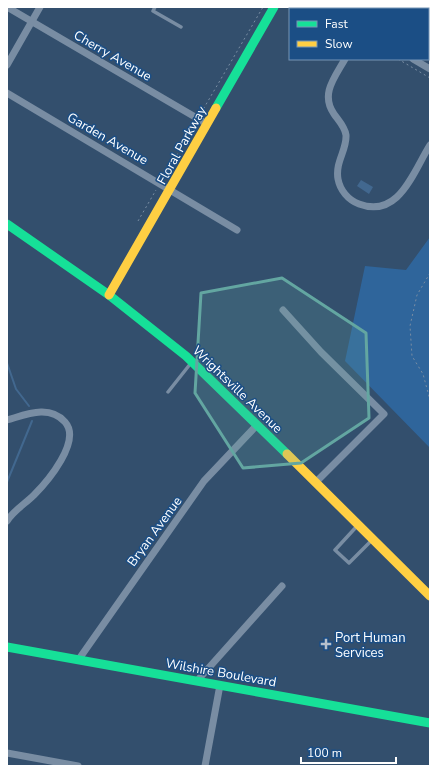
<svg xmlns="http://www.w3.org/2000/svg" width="437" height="773" viewBox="0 0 437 773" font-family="'Nunito Sans',sans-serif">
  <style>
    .green { fill: #2f659b }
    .water { fill: #42688f }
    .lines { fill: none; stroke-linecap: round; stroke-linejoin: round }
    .stream { stroke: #42688f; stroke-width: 2 }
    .path { stroke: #798da3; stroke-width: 1; stroke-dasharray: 2 3; stroke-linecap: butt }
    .lane { stroke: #798da3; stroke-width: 3.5 }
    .street { stroke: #798da3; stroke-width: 7 }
    .fast { stroke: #16e098; stroke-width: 9 }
    .slow { stroke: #ffcf43; stroke-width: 9 }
    .marked { fill: #63a6a1; fill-opacity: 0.2; stroke: #63a6a1; stroke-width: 3; stroke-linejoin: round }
    .poi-dot { fill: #b8c1cc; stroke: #1b4e85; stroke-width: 1.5 }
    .labels { text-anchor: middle; stroke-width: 3; stroke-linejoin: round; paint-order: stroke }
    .street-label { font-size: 13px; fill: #fff; stroke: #1b4e85 }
    .poi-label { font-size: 13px; fill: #fff; stroke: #1b4e85; text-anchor: start }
  </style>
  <rect width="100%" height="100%" fill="#334f6d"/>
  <path class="green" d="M430 237V448L345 361 365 266 406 270Z"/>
  <path class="water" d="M361 180 373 187 369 194 357 186Z"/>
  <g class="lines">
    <path class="stream" d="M7 363 16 389 29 406
      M7 482 32 421"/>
    <path class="path" d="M308 7 311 9
      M398 59 430 78
      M201 113 263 7
      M164 177 194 125
      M138 221 156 190
      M430 273 417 295 410 326 412 356 423 374 430 400"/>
    <path class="lane" d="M155 7 153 11 181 27
      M168 392 191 363
      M358 525 335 550 349 563 372 540"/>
    <path class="street" d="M7 7 207 124
      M323 7 327 9
      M345 59C335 77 320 94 334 114 339 121 345 127 346 135 347 150 335 162 338 179 340 190 348 200 359 204 399 219 413 172 430 145
      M413 59 430 69
      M7 65 40 7
      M7 93 237 230
      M283 310 321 352 384 414 316 482
      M7 420C25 415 49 404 65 422 82 441 47 482 34 495 25 504 14 510 7 521
      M79 659 204 481 257 425
      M197 681 282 586
      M7 753 78 766
      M205 766 220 685"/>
    <path class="fast" d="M216 108 274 7
      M7 224 109 295 186 356 287 454
      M7 647 430 723"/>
    <path class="slow" d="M109 295 216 108
      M287 454 430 596"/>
  </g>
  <path class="marked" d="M282 278 366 333 369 418 301 463 243 468 195 393 201 293Z"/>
  <path class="poi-dot" d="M324 638h4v4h4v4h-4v4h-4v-4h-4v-4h4z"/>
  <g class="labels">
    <g class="street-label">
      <text transform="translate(113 55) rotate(30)" y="5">Cherry Avenue</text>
      <text transform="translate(108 138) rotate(30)" y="5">Garden Avenue</text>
      <text transform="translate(181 145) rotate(-61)" y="5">Floral Parkway</text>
      <text transform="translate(238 389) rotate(44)" y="5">Wrightsville Avenue</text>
      <text transform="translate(154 531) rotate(-54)" y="5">Bryan Avenue</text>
      <text transform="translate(221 672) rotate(10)" y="5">Wilshire Boulevard</text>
    </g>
    <g class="poi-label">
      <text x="335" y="642">Port Human<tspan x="335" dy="15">Services</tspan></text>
    </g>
  </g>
  <rect width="437" height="773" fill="none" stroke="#ffffff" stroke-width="16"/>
  <rect x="289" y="8" width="140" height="52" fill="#1b4e85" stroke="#7695b6"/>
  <rect x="297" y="21" width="20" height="6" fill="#16e098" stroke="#7695b6"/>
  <text x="325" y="28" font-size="12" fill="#ffffff">Fast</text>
  <rect x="297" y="41" width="20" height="6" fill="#ffcf43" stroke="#7695b6"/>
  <text x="325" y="48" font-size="12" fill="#ffffff">Slow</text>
  <path d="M301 757v6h95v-6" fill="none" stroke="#ffffff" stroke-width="2"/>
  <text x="307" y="757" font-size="12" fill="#ffffff" stroke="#1b4e85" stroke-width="3" paint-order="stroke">100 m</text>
</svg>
